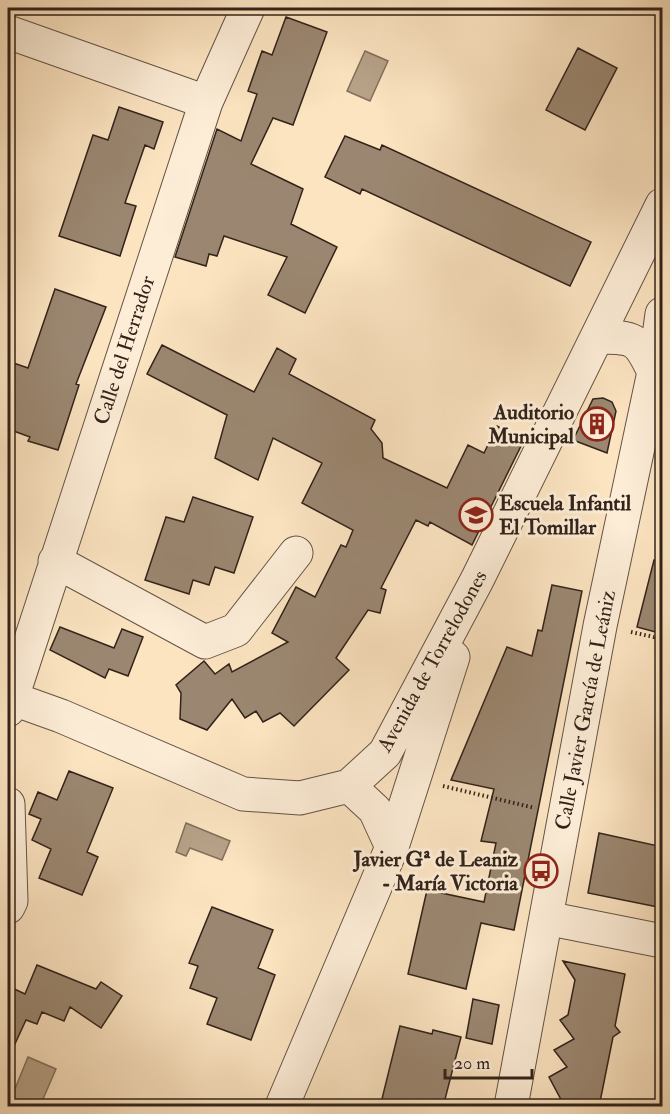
<svg xmlns="http://www.w3.org/2000/svg" width="670" height="1114" viewBox="0 0 670 1114" font-family="'IM FELL Double Pica',serif">
  <style>
    .water { fill: #b7a288; stroke: #826f5c; stroke-width: 1.5 }
    .building { fill: #9b8771; stroke: #32231a; stroke-width: 1.5 }
    .lines { fill: none; stroke-linecap: round; stroke-linejoin: round }
    .minor-casing { stroke: #645344; stroke-width: 35 }
    .path { stroke: #32231a; stroke-width: 4; stroke-dasharray: 1.5 3; stroke-linecap: butt }
    .minor { stroke: #fdedd7; stroke-width: 33 }
    .labels { text-anchor: middle; stroke-width: 6; stroke-linejoin: round; paint-order: stroke }
    .street-label { font-size: 21px; fill: #32231a; stroke: #fdedd7 }
    .poi-label { font-size: 21px; font-weight: bold; fill: #32231a; stroke: #fdedd7; text-anchor: end }
  </style>
  <rect width="100%" height="100%" fill="#fce4c1"/>
  <filter id="stains"><feTurbulence type="fractalNoise" baseFrequency=".00333" numOctaves="4"/><feColorMatrix values="0 0 0 0 .2 0 0 0 0 .09 0 0 0 0 .02 0 0 0 .5 -.17"/></filter>
  <radialGradient id="worn" r=".72"><stop offset=".6" stop-color="#630" stop-opacity="0"/><stop offset="1" stop-color="#630" stop-opacity=".3"/></radialGradient>
  <path class="water" d="M365 51 388 61 370 101 347 91Z
    M186 823 230 841 222 860 190 848 186 856 176 852Z
    M28 1057 56 1069 40 1106H8Z"/>
  <path class="building" d="M286 17 327 32 293 125 273 118 251 164 303 189 291 224 337 247 305 313 268 295 287 257 224 236 217 256 209 254 206 266 175 257 217 129 241 141 257 94 248 91 262 51 272 55Z
    M578 48 617 68 585 130 546 110Z
    M119 107 163 122 154 149 145 145 125 203 136 206 120 256 59 236 93 135 108 140Z
    M345 136 380 150 382 145 591 242 570 286 362 189 360 194 325 177Z
    M55 289 106 307 76 384 79 385 58 450 28 441 30 437 8 429V361L28 368Z
    M162 345 254 392 277 348 296 359 289 374 375 420 371 429 382 443 383 458 447 488 468 445 484 453 497 426 524 440 472 545 430 522 428 526 416 520 381 588 386 590 380 613 368 610 336 658 349 670 294 726 280 713 263 722 256 711 245 718 232 699 207 730 180 719 181 693 176 685 204 661 215 674 229 664 232 672 288 642 272 633 296 587 315 597 341 545 346 547 353 530 302 503 322 463 273 438 258 480 215 458 227 415 147 374Z
    M603 398 612 402 616 411 607 453 573 440 593 399Z
    M193 497 253 517 234 573 215 567 209 585 193 580 189 594 145 580 166 517 184 522Z
    M654 560 663 561V634L637 627Z
    M552 585 582 591 514 930 481 923 466 989 408 974 427 890 484 902 496 843 481 841 494 789 451 780 507 647 532 656 538 630 542 631Z
    M60 627 114 648 122 629 143 637 128 676 109 669 105 678 50 650Z
    M69 771 113 788 87 852 98 857 82 895 39 878 51 849 32 840 41 819 29 814 38 792 57 800Z
    M599 833 663 847V908L588 893Z
    M212 907 273 930 258 968 275 975 251 1040 207 1024 217 998 190 988 198 966 189 963Z
    M563 961 625 974 615 1026 620 1032 613 1037 599 1107H565L549 1077 567 1067 554 1050 574 1039 560 1020 568 1015 575 980Z
    M37 965 96 989 101 982 122 996 101 1028 70 1007 64 1021 42 1012 37 1024 26 1020 8 1059V986L25 994Z
    M473 999 499 1005 492 1044 466 1038Z
    M400 1026 432 1034 433 1030 461 1037 443 1107H380Z"/>
  <g class="lines">
    <defs>
      <path id="minor" d="M8 32 206 102
        M597 337C635 337 638 338 654 372
        M55 561 205 642 236 630 296 553
        M8 697 61 716 243 794 300 798 349 786 385 753 477 580 662 205
        M8 710 206 102 248 8
        M349 786 375 810 392 847
        M8 804 11 901 8 907
        M546 918 662 941
        M282 1106 392 847 453 657
        M511 1106 600 626 654 372 662 314"/>
    </defs>
    <use href="#minor" class="minor-casing"/>
    <path class="path" d="M631 632 654 637 662 634
      M443 786 535 808"/>
    <use href="#minor" class="minor"/>
  </g>
  <defs>
    <symbol id="building-ring" viewBox="-11 -11 22 22"><circle r="9.5" fill="#fdedd7" stroke="#8f2418" stroke-width="1.5"/><path d="M-4-6H4V6H1V3H-1V6H-4ZM-2.5-4.3h1.7v1.8h-1.7ZM.8-4.3h1.7v1.8H.8ZM-2.5-1h1.7V.8h-1.7ZM.8-1h1.7V.8H.8Z" fill="#8f2418"/></symbol>
    <symbol id="school-ring" viewBox="-11 -11 22 22"><circle r="9.5" fill="#fdedd7" stroke="#8f2418" stroke-width="1.5"/><path d="M0-5L7-2L0 1L-7-2ZM-4 1L0 2.5L4 1V4Q0 6-4 4Z" fill="#8f2418"/></symbol>
    <symbol id="bus-ring" viewBox="-11 -11 22 22"><circle r="9.5" fill="#fdedd7" stroke="#8f2418" stroke-width="1.5"/><path d="M-5-6H5V4H4V6H2V4H-2V6H-4V4H-5ZM-3.5-4V0h7V-4ZM-3.5 1.2v1.5H-2V1.2ZM2 1.2v1.5H3.5V1.2Z" fill="#8f2418"/></symbol>
  </defs>
  <g fill-rule="evenodd">
    <use href="#building-ring" x="578" y="405" width="38" height="38"/>
    <use href="#school-ring" x="457" y="496" width="38" height="38"/>
    <use href="#bus-ring" x="522" y="852" width="38" height="38"/>
  </g>
  <g class="labels">
    <g class="street-label">
      <text transform="translate(124 350) rotate(-72)" y="7">Calle del Herrador</text>
      <text transform="translate(432 661) rotate(-61)" y="7">Avenida de Torrelodones</text>
      <text transform="translate(585 710) rotate(-79)" y="7">Calle Javier García de Leániz</text>
    </g>
    <g class="poi-label">
      <text x="574" y="419">Auditorio<tspan x="574" dy="24">Municipal</tspan></text>
      <text x="499" y="510" text-anchor="start">Escuela Infantil<tspan x="499" dy="24">El Tomillar</tspan></text>
      <text x="518" y="866">Javier Gª de Leaniz<tspan x="518" dy="24">- María Victoria</tspan></text>
    </g>
  </g>
  <rect width="670" height="1114" fill="none" stroke="#fce4c1" stroke-width="30"/>
  <rect x="9" y="9" width="652" height="1096" fill="none" stroke="#32231a" stroke-width="3"/>
  <rect x="15" y="15" width="640" height="1084" fill="none" stroke="#32231a" stroke-width="1.5"/>
  <path d="M445 1069v9h87v-9" fill="none" stroke="#32231a" stroke-width="3"/>
  <text x="454" y="1069" font-size="18" fill="#32231a" stroke="#fdedd7" stroke-width="4.5" paint-order="stroke">20 m</text>
  <rect width="100%" height="100%" filter="url(#stains)"/>
  <rect width="100%" height="100%" fill="url(#worn)"/>
</svg>
